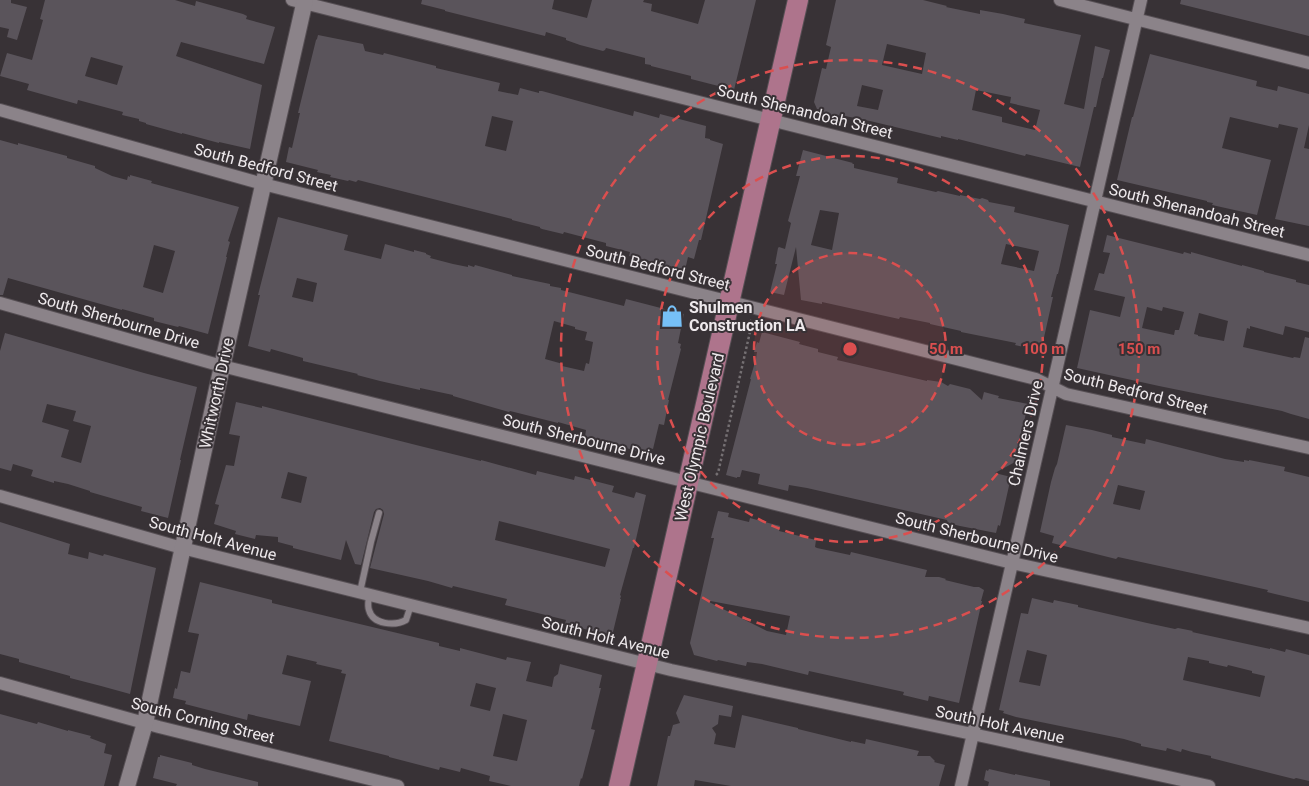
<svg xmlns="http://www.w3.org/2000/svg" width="1309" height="786" viewBox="0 0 1309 786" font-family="Roboto,sans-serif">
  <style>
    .building { fill: #5a545b; fill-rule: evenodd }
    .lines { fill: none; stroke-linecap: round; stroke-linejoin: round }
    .service-casing { stroke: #564f54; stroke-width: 8 }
    .minor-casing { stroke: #564f54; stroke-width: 14 }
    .tertiary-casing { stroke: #564f54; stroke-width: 18 }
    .primary-casing { stroke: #564f54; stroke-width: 22 }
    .path { stroke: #757073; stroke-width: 2.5; stroke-dasharray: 2.5 2.5; stroke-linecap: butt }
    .service { stroke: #8b8389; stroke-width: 6 }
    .minor { stroke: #8b8389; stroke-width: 12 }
    .tertiary { stroke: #8b8389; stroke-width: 16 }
    .primary { stroke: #ae748c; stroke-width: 20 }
    .ring { fill: none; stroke: #db4f4f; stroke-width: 2.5; stroke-dasharray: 9 6 }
    .labels { text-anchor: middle; stroke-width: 4; stroke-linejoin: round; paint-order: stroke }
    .street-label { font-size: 16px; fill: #eee9ec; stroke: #383236 }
    .poi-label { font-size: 16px; font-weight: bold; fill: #eee9ec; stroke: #383236; text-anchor: start }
    .centre { fill: #db4f4f; stroke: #383236; stroke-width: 2.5 }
    .ring-label { font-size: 15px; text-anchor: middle; font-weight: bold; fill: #db4f4f; stroke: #383236; stroke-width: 4; stroke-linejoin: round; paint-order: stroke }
  </style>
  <rect width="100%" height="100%" fill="#383236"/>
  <path class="building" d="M0 0H11V3L27 7 17 40 7 37 9 29 0 27Z
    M45 0H175L195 6 196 1 243 14 247 16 246 19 275 27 264 64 181 42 176 56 262 85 250 149 219 142V143L182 133V134L146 124V123L139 121V119L122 115 123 112 78 100 77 104 27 90 29 84 0 76 7 53 32 60 43 20 40 19ZM91 57 123 66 117 85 85 76Z
    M422 0H554L552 9 587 18 592 0H644L643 2 652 4 651 11 698 24 705 0H756L734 90 691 79V76L651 66V65L645 64V58L606 48 605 50 603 51 580 45 566 40V38L546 32 545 36 445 11V10L421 4Z
    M836 0H923L947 6 946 7 980 14V10L1003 14 1025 19 1024 23 1081 35 1064 104 1084 109 1095 46 1110 50 1103 78H1102L1096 107H1094L1080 167 1026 154 1025 156 958 139V140L941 136V138L870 121 845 116V119L820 114 821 110 817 109 814 102 822 68 826 69 831 47 826 45ZM887 44 926 53 922 74 882 65ZM862 85 883 90 878 110 857 106ZM976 90 1011 97 1010 103 1040 110 1035 130 1002 122V117L972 110Z
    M1181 0H1309V36L1180 4Z
    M318 35 363 44 365 51 383 55 384 53 436 66V68L500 83 498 91 518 95 520 88 539 93V91H542L633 116 634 111 659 118 660 114 706 126 705 138 710 139V140L723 144 701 240H699L694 259 688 257 685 270 629 256 630 252 606 246V243L564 232 563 234 542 229 540 228V227L512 220V219L358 180 356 182 349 180 348 181 330 177 331 175 317 172 318 170 286 162 289 147 292 148 300 113H298L316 40 317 39ZM492 116 513 121 506 151 485 146Z
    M1150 54 1257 81 1256 86 1277 91 1278 86 1309 94V125L1304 148 1309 149V226L1275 219 1298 128 1279 124 1278 128 1230 117 1222 148 1271 160 1257 215 1212 205 1213 203 1207 202V201L1117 180 1132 117H1133Z
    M0 140 18 145V143L67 156V158L95 166V168L112 176 127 180 128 176 130 177V175L152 181 151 183 239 207 228 241 230 242 226 257H227L208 334 179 326 178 327 154 321V318L122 309V310L8 278 3 295H0ZM154 245 175 251 163 293 143 287Z
    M803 150 853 163 852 164H854V168L898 178 897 183 936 192 938 191 960 196V195L980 199 982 198 988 200 989 202 1015 207 1014 212 1069 225 1058 274H1057L1051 297H1053L1041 351 1015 345 1016 343 961 332V331L930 324V323L900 317 899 319 822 302V304L801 300 796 247 784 295 770 292 777 264H775L778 248 779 247 785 249 791 223 788 221 800 176H796ZM820 210 839 213 832 250 811 245ZM1006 244 1039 251 1034 271 1001 264Z
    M278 217 348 235 344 250 381 259 385 244 414 252V250L426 253V254L431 256 430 258 453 264 468 267V265L474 267 475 265 512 275V276L550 284V286L561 288V290L624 306 626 299 684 314 678 343 681 344 680 348 681 349 668 400H669L664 425 659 424 653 449 650 448 648 454 626 448 619 446 620 445 585 437 586 430 558 422V423L510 411 509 412 453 396V395L420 388V390L380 381 357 375 358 374 303 361V358L271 349 270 352 248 346 260 295H258ZM297 278 317 283 313 302 292 297ZM554 321 575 327V329L587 332 585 340 593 342 589 364 586 363 584 371 562 366 563 364 545 359Z
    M1107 235 1183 254 1184 252 1191 254V252L1242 266V265L1264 271V272L1296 280V282L1309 285V332L1285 326 1283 335 1250 326V329L1247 328 1243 347 1293 358 1294 357 1300 358 1305 337 1309 338V419L1291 414 1282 411 1159 386 1077 368 1090 310 1120 317 1125 297 1094 290 1099 273 1104 274 1110 253 1103 252ZM1147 307 1162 311 1163 307 1184 312 1179 330H1175L1174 335 1142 328ZM1199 313 1228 321 1224 341 1198 336V335L1194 334Z
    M762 332 800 342 799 344 818 349V352L838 357 837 360 927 381V380L941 382 948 386 950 384 970 389 982 400 984 392 999 396 998 398 1028 404 1015 462 995 473 1011 477 1000 526 998 525 996 533 960 526 948 523 947 520 807 488 789 485 788 491 758 484 760 474 742 470 740 477H737V478L726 475 751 379H750L756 359 757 352H754L757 342 759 343Z
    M5 333 144 373 197 387 180 460H181L168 518 141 511 142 507 90 492V491L68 484 54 481V483L31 476 33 470 13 464 11 471 0 468V351ZM47 404 76 411 73 421 91 426 81 463 61 457 69 430 42 422Z
    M236 402 262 408V406L420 446 481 461V460L536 475 537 471 574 480 575 476 614 486 612 492 634 498 636 492 646 495 634 548H633L620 595 621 596 620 599H621L612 636 565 624 566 620 505 605 507 599 453 586 452 588 428 581 370 568 384 514 383 510 380 508 376 509 374 512 361 565 355 564 346 540 341 560 293 548V546L278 542V537L256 535 255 539 235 534 236 531 214 524 219 505 215 504 226 465 234 466 240 436 229 434ZM288 472 307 477 301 503 281 498ZM499 521 610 549 605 567 495 540Z
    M1066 425 1092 430 1112 435V437L1145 444 1146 439 1225 459 1244 462V460L1249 461V460L1285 467 1284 471 1309 477V602L1275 594 1267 592 1268 590 1210 577 1118 557 1116 559 1052 543 1054 536 1040 532 1051 482 1055 468 1057 464ZM1118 485 1145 491 1140 510 1113 504Z
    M718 511 729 513 728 517 749 522 750 518 780 526 779 531 816 540 815 547 817 548 850 555 851 552 927 570 925 577H939L946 579 945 580 974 587H979L984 590 981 601H982L959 703 929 696 928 701 903 695 904 692 809 671 808 675 762 664 747 662 746 666 718 660 717 661 694 655 690 643 714 538H711ZM705 600 790 616 786 635 767 631Z
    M0 522 70 544 68 554 88 559 89 552 103 556 104 554 156 568 130 694 101 686 70 678V676L19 662V659L0 654Z
    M200 582 272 600V603L439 643V646L460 651V648L506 660 507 657 531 662 526 681 552 687 554 677 558 674 560 664 602 675 599 688H601L591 729 595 730 582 779 581 778 579 786H511L489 781 490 776 461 768 460 772 440 767 439 770 389 757V756L329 741 346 674 341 673 342 670 316 664 317 662 287 655 282 674 311 681 300 726 248 714 247 720 185 704 186 701 173 698 175 688 177 689 181 671 190 673 199 634 188 632ZM476 683 496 688 490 711 470 706ZM503 714 527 720 517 761 493 756Z
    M1032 598 1053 603 1054 600 1078 605V607L1147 623 1175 629 1178 628 1193 631 1192 632 1270 649V648L1285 652 1286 649 1309 655V781L1296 778 1294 779 1211 758V756L1192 752 1182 749 1181 752 1167 748 1166 751 1141 746V744L1124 739 1016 717 1003 713 1004 711 999 710 1021 613 1028 614ZM1027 650 1047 655 1040 686 1019 682ZM1188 657 1209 661V663L1227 667 1228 665 1252 671V673L1265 676 1260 697 1183 680Z
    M684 695 733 706 731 717 719 715 718 724 712 728 716 734 714 744 735 748 742 715 798 728V729L806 731 851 742V741L865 744 866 739 919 751 917 756H930L935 761 934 762 945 765 939 786H731L695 780 694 786H657L668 736H670L673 725 680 723 676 713Z
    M0 714 37 724 38 722 68 731V730L91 736 90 738 106 744 104 753 112 755 104 786H0Z
    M160 755 192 763V765L205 769 258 782V786H176L177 784 153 778 158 757H160Z
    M989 769 1015 775V774L1050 781V786H988L989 782 984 780 986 770 988 771Z"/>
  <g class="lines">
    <defs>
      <path id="service" d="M360 592 371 542 379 513
        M369 594C369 600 367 605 369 610 373 625 395 626 406 620L411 605"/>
      <path id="minor" d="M292 0 1309 255
        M1060 0 1309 63
        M0 110 263 184 1036 379 1066 394 1309 448
        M0 303 222 366 1012 563 1309 628
        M0 496 182 548 671 670 991 738 1209 786
        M0 683 159 727 398 786
        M961 786 1141 0"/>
      <path id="tertiary" d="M127 786 145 723 219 380 305 0"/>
      <path id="primary" d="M619 786 798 0"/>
    </defs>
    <use href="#service" class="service-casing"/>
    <use href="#minor" class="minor-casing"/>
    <use href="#tertiary" class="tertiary-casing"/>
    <use href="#primary" class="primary-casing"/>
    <path class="path" d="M716 475 718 473 752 323 750 320"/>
    <use href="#service" class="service"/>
    <use href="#minor" class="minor"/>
    <use href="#tertiary" class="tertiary"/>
    <use href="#primary" class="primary"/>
  </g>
  <circle cx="850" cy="349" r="96" fill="#db4f4f" fill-opacity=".12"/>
  <g class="ring">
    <circle cx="850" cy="349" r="96"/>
    <circle cx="850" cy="349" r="193"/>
    <circle cx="850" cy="349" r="289"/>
  </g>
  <defs>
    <symbol id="shop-bare" viewBox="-9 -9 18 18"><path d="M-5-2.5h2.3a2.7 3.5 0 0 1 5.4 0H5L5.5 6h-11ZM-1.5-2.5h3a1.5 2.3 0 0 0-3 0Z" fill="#76c0f7" stroke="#383236" stroke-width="2.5" paint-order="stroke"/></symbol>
  </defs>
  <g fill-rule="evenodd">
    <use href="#shop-bare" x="656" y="300" width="32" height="32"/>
  </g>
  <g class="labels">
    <g class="street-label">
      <text transform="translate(805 111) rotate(14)" y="6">South Shenandoah Street</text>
      <text transform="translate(266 167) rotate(15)" y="6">South Bedford Street</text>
      <text transform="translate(1197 210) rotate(14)" y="6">South Shenandoah Street</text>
      <text transform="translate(658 267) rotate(14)" y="6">South Bedford Street</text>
      <text transform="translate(119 320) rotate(16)" y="6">South Sherbourne Drive</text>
      <text transform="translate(1136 391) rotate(14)" y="6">South Bedford Street</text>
      <text transform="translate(216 393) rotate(-78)" y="6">Whitworth Drive</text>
      <text transform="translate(1025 433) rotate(-77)" y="6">Chalmers Drive</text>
      <text transform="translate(699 437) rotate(-77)" y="6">West Olympic Boulevard</text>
      <text transform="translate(584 439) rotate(14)" y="6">South Sherbourne Drive</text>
      <text transform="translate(977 537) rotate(14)" y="6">South Sherbourne Drive</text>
      <text transform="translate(213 538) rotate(15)" y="6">South Holt Avenue</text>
      <text transform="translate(606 637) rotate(14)" y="6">South Holt Avenue</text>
      <text transform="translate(203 720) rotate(14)" y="6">South Corning Street</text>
      <text transform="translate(1000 724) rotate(12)" y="6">South Holt Avenue</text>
    </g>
    <g class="poi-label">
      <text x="689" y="313">Shulmen<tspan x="689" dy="18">Construction LA</tspan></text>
    </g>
  </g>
  <circle cx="850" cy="349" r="8" class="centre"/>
  <g class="ring-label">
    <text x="946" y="354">50 m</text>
    <text x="1043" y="354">100 m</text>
    <text x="1139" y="354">150 m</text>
  </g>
</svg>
